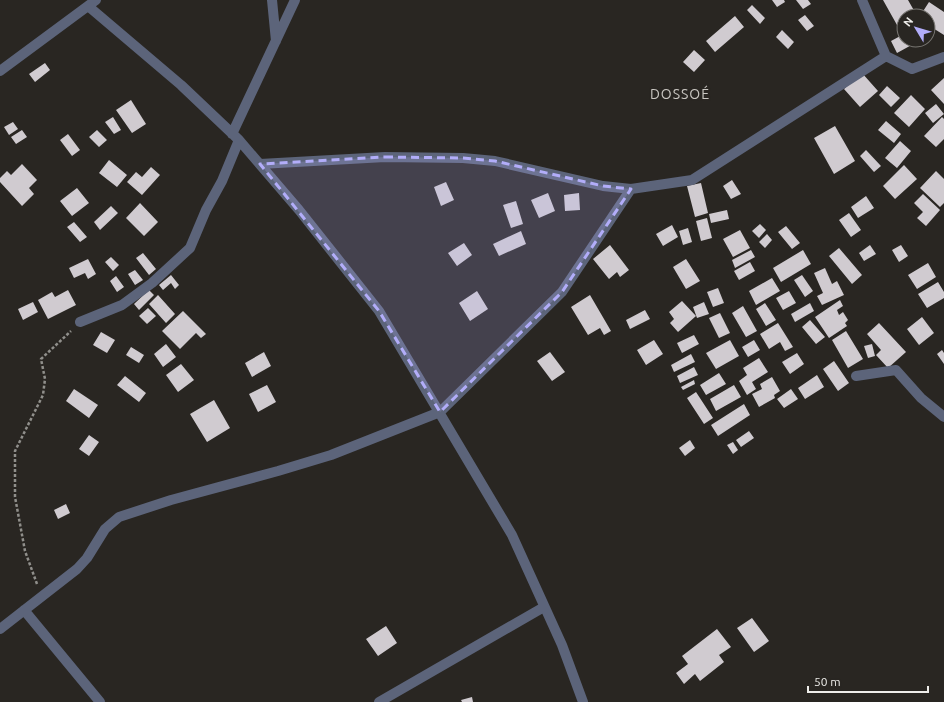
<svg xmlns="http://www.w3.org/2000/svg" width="944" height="702" viewBox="0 0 944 702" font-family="Ubuntu,sans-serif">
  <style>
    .building { fill: #d0cbd0 }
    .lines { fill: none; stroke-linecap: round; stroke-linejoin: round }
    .path { stroke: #908f8b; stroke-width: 2.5; stroke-dasharray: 3 2; stroke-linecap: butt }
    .street { stroke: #5c647a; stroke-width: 10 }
    .marked { fill: #b2adf9; fill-opacity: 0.2; stroke: #b2adf9; stroke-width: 3; stroke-dasharray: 8 5; stroke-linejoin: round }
    .labels { text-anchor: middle; stroke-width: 4; stroke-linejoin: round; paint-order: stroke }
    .quarter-label { font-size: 14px; letter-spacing: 1px; fill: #cac7c2; stroke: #292622 }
  </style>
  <rect width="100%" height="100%" fill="#292622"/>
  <path class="building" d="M772 0H784L785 2 777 7Z
    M796 0H808L811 4 803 9Z
    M883 0H908L916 14 904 16V21L897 25Z
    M929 2 944 12V35L928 25V16H920Z
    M752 5 765 18 760 24 747 10Z
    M805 15 814 26 807 31 798 20Z
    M735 16 744 27 715 52 706 41Z
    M782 30 794 42 788 49 776 37Z
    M904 34V40H916L917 42 897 53 891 41Z
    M694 50 705 60 694 72 683 62Z
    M45 63 50 70 35 82 29 74Z
    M862 73 878 91 860 107 844 89Z
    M944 78V104L931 90Z
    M887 86 900 98 891 107 879 95Z
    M911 95 925 109 909 127 894 113Z
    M131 100 146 124 132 133 116 110Z
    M936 104 944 114 933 123 925 113Z
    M113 117 121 130 114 134 105 122Z
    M942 117 944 119V139L936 147 924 136Z
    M886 121 901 134 894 143 878 130Z
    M13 122 18 129 9 135 4 127Z
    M835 126 855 161 834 174 814 138Z
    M22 130 27 137 16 144 11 137Z
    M97 130 107 140 99 147 89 137Z
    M68 134 80 150 72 156 60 140Z
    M900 141 911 151 897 168 885 158Z
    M866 150 881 166 874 172 860 156Z
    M109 160 127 175 117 187 99 173Z
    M22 164 37 180 29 188 34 194 22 206 0 182V178L7 171 11 175Z
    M904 165 917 179 895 199 883 186Z
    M151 167 160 175 142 195 127 182 136 172 142 177Z
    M936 171 944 179V203L940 207 920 188Z
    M732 180 741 194 731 199 723 186Z
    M446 182 454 200 441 206 434 187Z
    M701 183 708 213 695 217 687 186Z
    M77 188 89 203 72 216 60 201Z
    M548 193 555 211 539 218 531 200Z
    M579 193 580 210 565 211 564 195Z
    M923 194 940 210 926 226 917 218 923 212 914 203Z
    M866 196 874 208 858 218 851 207Z
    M516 201 523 224 511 228 503 205Z
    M140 203 158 222 144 236 126 218Z
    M111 206 118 213 100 230 94 222Z
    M727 210 729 219 711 223 709 214Z
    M849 213 861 230 851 237 839 220Z
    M707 218 712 238 701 241 696 221Z
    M74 222 87 237 80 242 67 227Z
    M760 224 766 230 759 238 752 231Z
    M672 225 678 237 663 246 656 234Z
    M786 226 800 243 792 249 778 232Z
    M688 228 692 242 683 245 679 231Z
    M740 230 750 248 733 257 723 239Z
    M521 231 526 244 499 256 493 244Z
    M767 234 772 240 765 248 759 242Z
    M464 243 472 255 457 266 448 253Z
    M610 245 629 270 620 277 617 272 609 279 593 259Z
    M870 245 876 254 864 261 859 253Z
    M901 245 908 256 899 262 892 250Z
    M839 248 862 275 852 284 829 256Z
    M751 250 755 257 735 268 732 260Z
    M803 250 811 264 781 282 773 268Z
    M143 253 156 269 149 275 136 258Z
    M111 257 119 265 113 271 105 262Z
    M88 259 96 274 88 279 85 273 74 278 69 268Z
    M686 259 700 281 686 289 673 267Z
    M750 262 755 271 739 280 734 271Z
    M928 263 936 277 917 289 908 275Z
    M825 268 832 284 837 281 844 295 822 305 817 296 823 293 814 273Z
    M135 270 143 280 135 285 128 274Z
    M171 275 179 285 175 289 171 283 163 290 159 285Z
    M802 275 813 291 805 297 794 280Z
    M116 276 124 287 117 292 110 281Z
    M772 278 780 291 756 305 749 291Z
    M938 282 944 292V298L927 308 918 294Z
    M718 288 724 303 713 307 707 292Z
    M68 290 76 305 48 319 38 300 52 292 55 297Z
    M149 290 154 295 139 310 134 304Z
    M477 291 488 309 470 321 459 303Z
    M789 291 796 303 783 310 776 298Z
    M158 295 175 314 166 323 149 304Z
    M590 295 611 331 604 335 600 328 588 335 571 307Z
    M840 300 843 306 837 310 839 315 843 312 848 320 845 323 847 326 829 338 815 317Z
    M682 301 696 316 678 332 670 323 674 319 669 312Z
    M33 302 38 312 23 320 18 309Z
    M704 302 709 314 697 318 693 307Z
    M765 303 776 320 766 326 756 309Z
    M810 303 814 311 795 322 791 314Z
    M743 306 757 331 746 337 732 313Z
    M148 308 156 316 147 324 139 316Z
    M645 310 650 319 630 329 626 320Z
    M183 311 206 334 201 338 196 333 180 349 162 331Z
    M720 313 730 333 719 338 709 318Z
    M922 317 934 333 919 345 907 329Z
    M810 320 825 337 816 344 802 327Z
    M778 323 793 347 785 351 780 342 769 349 760 334Z
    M879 323 906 352 888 368 876 355 881 350 867 334Z
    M846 331 863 359 848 368 832 340Z
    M101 332 115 340 107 353 93 345Z
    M694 335 699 344 682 353 677 343Z
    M654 340 663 354 646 365 637 350Z
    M730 340 739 356 716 369 706 353Z
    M754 340 760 350 748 357 742 347Z
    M166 344 176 357 163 367 154 354Z
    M872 344 875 356 868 358 864 346Z
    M131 347 144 355 139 363 126 355Z
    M942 350 944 353V364L937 354Z
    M264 352 271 366 252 377 245 363Z
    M550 352 565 372 552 381 537 361Z
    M797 353 804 364 790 374 782 362Z
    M691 354 695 362 674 372 671 365Z
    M759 358 768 372 752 382 756 389 747 395 739 381 747 375 743 368Z
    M834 361 849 383 838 391 823 369Z
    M181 364 194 380 178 392 166 375Z
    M694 367 698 375 680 383 677 376Z
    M719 373 726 384 706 395 700 385Z
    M817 375 824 387 805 399 798 388Z
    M125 376 146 393 139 402 117 385Z
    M772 377 780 391 774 395 775 398 759 407 752 394 762 389 760 384Z
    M694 380 695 384 683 390 681 387Z
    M267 385 276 402 258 412 249 394Z
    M734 385 741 397 716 411 710 399Z
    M74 389 98 405 89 418 66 401Z
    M791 389 798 399 784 408 777 399Z
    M696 392 713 418 704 424 687 398Z
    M214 400 230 428 207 442 190 414Z
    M744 404 750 415 718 436 711 425Z
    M749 431 754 438 741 447 736 440Z
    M89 435 99 442 89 456 79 449Z
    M690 440 695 448 685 456 679 448Z
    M733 442 738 450 733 454 727 445Z
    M66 504 70 513 58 519 54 510Z
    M752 618 769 641 754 652 737 628Z
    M386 626 397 643 378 656 366 639Z
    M717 629 731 647 719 655 724 662 700 681 695 674 684 684 676 673 688 664 682 656Z
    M472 697 473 702H462L461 700Z"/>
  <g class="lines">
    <path class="path" d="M37 584 25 551 15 497V451L43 395 45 379 41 359 71 331"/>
    <path class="street" d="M272 0 276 41
      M862 0 886 56 912 69 944 57
      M88 6 181 85 239 140 299 210 379 311 512 535 562 645 583 702
      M0 71 96 0
      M232 134 295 0
      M260 164 385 157 463 158 495 161 603 186 631 189 692 180 886 56
      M80 322 122 305 152 283 190 248 206 210 222 181 239 140
      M856 376 896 370 921 398 944 417
      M24 610 100 702
      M0 629 77 569 87 558 105 529 119 517 171 500 278 471 331 455 440 412 562 292 631 189
      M379 702 544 607"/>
  </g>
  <path class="marked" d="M385 157 463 158 495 161 603 186 631 189 562 292 440 412 379 311 260 164Z"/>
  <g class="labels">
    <g class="quarter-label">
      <text x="680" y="99">DOSSOÉ</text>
    </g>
  </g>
  <g transform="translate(916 28) rotate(308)"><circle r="19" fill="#292622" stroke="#787672"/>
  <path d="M0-3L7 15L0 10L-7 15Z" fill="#b2adf9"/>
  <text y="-6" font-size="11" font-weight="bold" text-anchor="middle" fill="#eeedea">N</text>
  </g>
  <path d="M808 686v6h120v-6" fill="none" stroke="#eeedea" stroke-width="2"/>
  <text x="814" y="686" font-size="12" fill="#eeedea" stroke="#292622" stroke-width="3" paint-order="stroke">50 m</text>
</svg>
